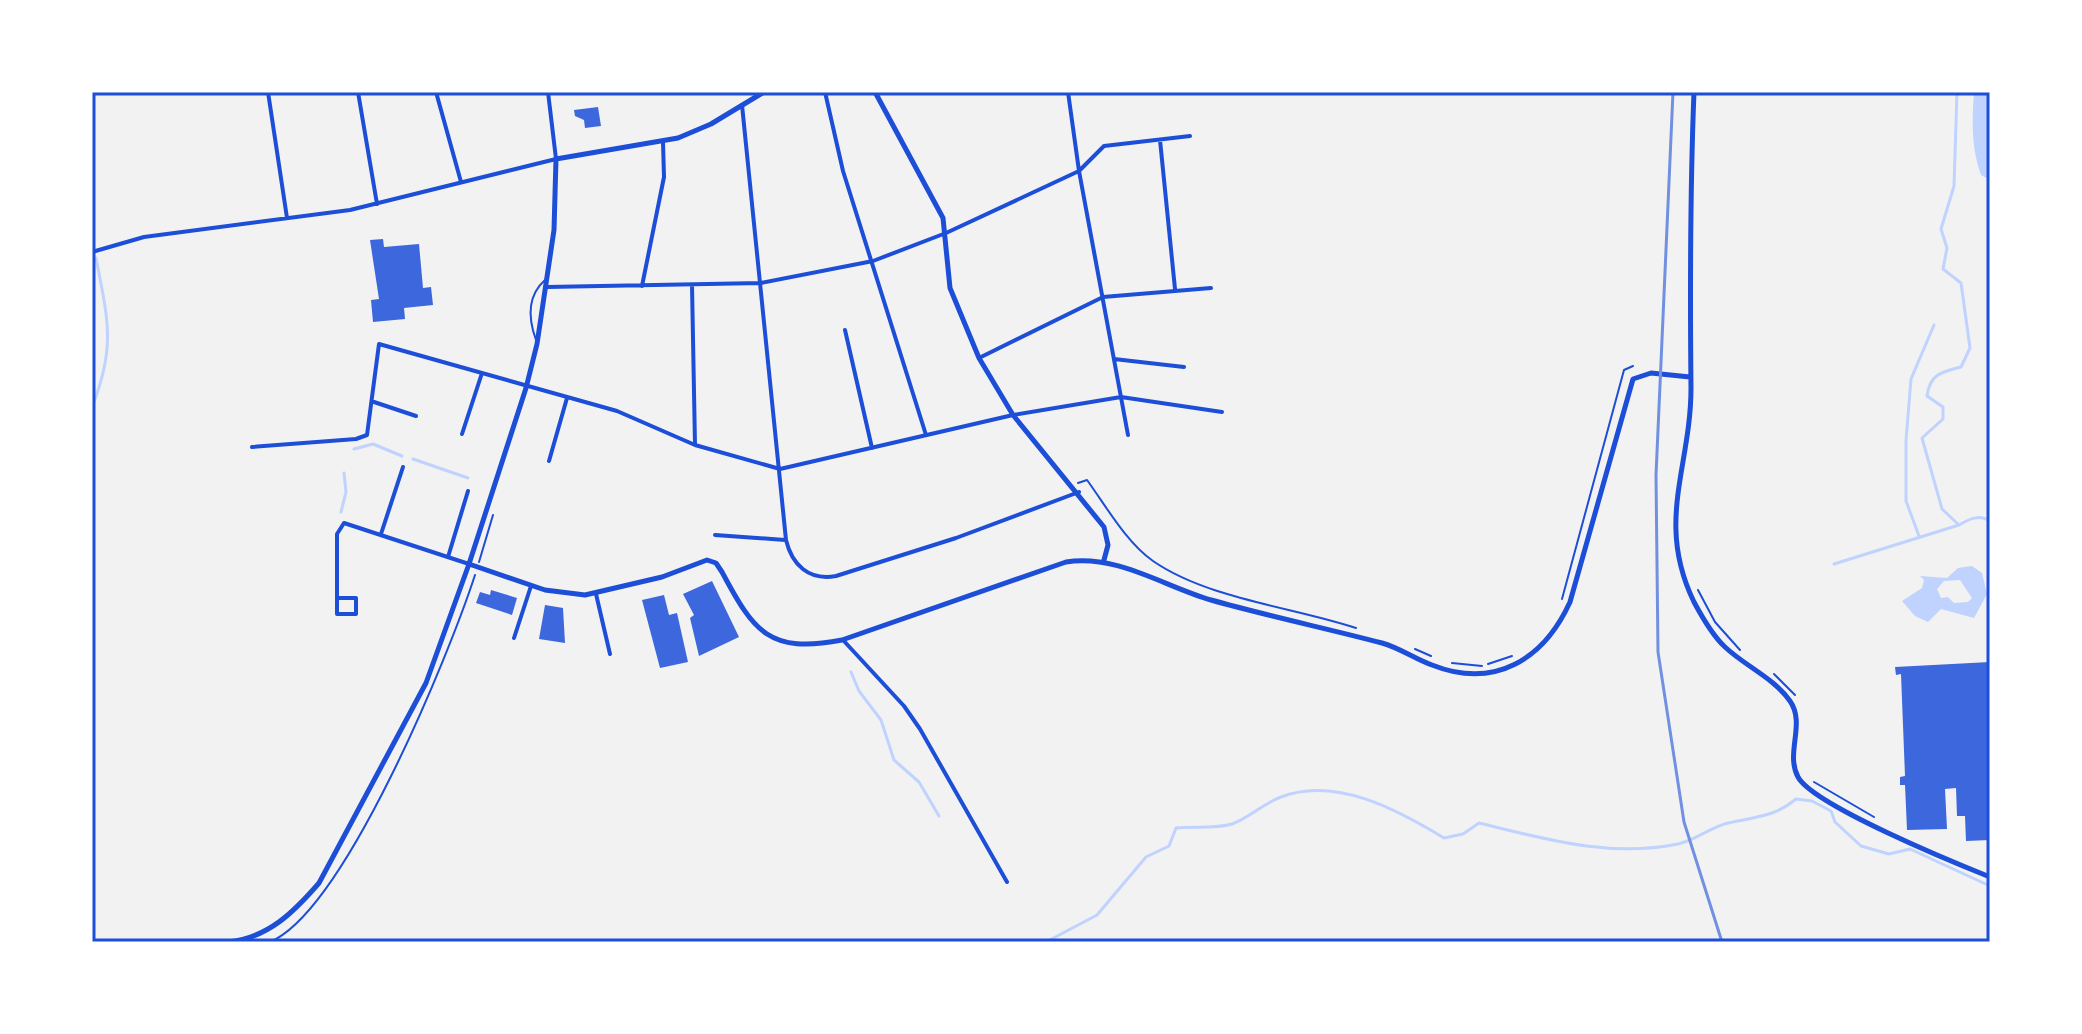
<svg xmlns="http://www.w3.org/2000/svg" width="2082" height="1034" viewBox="0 0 2082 1034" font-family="'Roboto Condensed',sans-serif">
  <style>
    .water { fill: #bfd3fe; fill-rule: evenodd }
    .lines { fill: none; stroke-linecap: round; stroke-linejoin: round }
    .stream { stroke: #bfd3fe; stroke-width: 3 }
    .building { fill: #3d67dc }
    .path { stroke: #1d4ed8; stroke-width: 2 }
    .service { stroke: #1d4ed8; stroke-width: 2 }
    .minor { stroke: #1d4ed8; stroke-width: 4 }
    .tertiary { stroke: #1d4ed8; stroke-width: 5 }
    .rail { stroke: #7290e2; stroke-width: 3 }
    .neatline { fill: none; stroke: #1d4ed8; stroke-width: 3 }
  </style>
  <rect width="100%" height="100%" fill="#f2f2f2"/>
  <path class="water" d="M1974 92H1990V180L1981 175C1971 147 1972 121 1974 92Z
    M1972 566 1982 573 1987 594 1974 618 1941 609 1928 622 1915 616 1902 601 1922 588 1924 580 1920 576 1947 578 1958 568ZM1960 580 1972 598 1968 602 1954 603 1948 597 1941 598 1937 589 1944 581Z"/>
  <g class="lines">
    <path class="stream" d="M1957 92 1954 186 1941 229 1947 248 1943 269 1961 283 1970 348 1961 367C1941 372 1930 374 1927 396L1943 407V419L1922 438 1942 509 1959 525C1969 519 1979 514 1990 521
      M92 242V243
      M92 407C116 347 108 320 96 258
      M354 449 373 444 402 456
      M413 459 468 478
      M341 512 346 492 344 473
      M1919 536 1906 501V440L1911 379 1934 325
      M1834 564 1959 525
      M851 672 859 691 881 720 894 760 919 782 939 816
      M1046 942 1097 915 1146 857 1169 846 1176 828C1193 826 1215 829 1232 824 1249 818 1264 803 1281 797 1336 776 1398 810 1444 838L1463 834 1479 823C1545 839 1609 858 1678 844 1696 840 1711 827 1728 823 1754 817 1775 817 1796 799L1812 801 1831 811 1835 822 1861 846 1889 854 1910 849 1990 886"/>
  </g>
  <path class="building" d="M598 107 601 126 585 128 584 120 575 116 574 110Z
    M383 239 384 247 419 244 423 288 431 287 433 305 404 308 405 319 373 322 371 300 379 299 370 240Z
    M712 581 739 637 699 656 690 618 694 615 683 594Z
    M491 590 517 598 512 615 476 603 480 592 490 595Z
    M664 595 669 615 677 613 688 662 660 668 642 600Z
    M545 605 563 608 565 643 539 639Z
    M1990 662V840L1966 841 1965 816H1957L1956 788 1945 789 1947 829 1907 830 1905 785H1900V777L1905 776 1901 674 1896 675 1895 667Z"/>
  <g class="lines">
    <path class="path" d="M1078 483 1087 480C1106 506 1126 542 1153 561 1208 599 1293 607 1356 628
      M479 562 493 515
      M1698 590 1715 622 1740 650
      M1562 599 1624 370 1633 366
      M1415 649 1431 656
      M1452 663 1482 666
      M1488 664 1512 656
      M1774 674 1795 695
      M1814 782 1874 817
      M270 942C345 910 449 655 475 575"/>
    <path class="service" d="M536 340C528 318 527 296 545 280"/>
    <path class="minor" d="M268 92 287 218
      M358 92 377 204
      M436 92 461 182
      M825 92 843 171 926 435
      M1068 92 1079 171 1128 435
      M742 105 786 540C792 565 809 581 836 576L956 538 1079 492
      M1160 140 1175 289
      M92 252 144 237 350 210 556 159 548 92
      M692 285 695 445
      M642 286 664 177 663 142
      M547 287 761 283 873 261 946 233 1079 171 1104 146 1190 136
      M845 330 872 448
      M979 358 1103 297 1211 288
      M1114 359 1184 367
      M374 402 416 416
      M462 434 482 373
      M252 447 356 439 367 435 379 344 617 411 695 445 780 469 1013 415 1121 397 1222 412
      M549 461 567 398
      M381 534 403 467
      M715 535 785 540
      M448 557 468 491
      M596 594 610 654
      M338 598H356V614H337V534L344 523 469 564
      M514 638 531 586
      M843 640 904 706 920 729 1007 882"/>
    <path class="tertiary" d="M875 92 943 218 950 288 979 358 1013 415 1104 527 1108 545 1104 560
      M1694 92C1690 191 1690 290 1691 388 1691 467 1655 522 1694 602 1702 617 1713 636 1725 647 1745 666 1774 678 1790 701 1806 724 1785 753 1798 777 1813 805 1955 863 1990 877
      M469 564 545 590 585 595 662 577 707 560 716 563 722 572C754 632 769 654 842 640L1066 562C1117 554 1163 586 1211 600 1268 616 1325 628 1382 643 1400 648 1415 659 1432 665 1495 690 1544 659 1570 602L1633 379 1651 373 1690 377
      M228 942C268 938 294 912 319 883L426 683 469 564 526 388 537 344 554 230 556 159 678 138 711 124 764 92"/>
    <path class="rail" d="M1673 92 1656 475 1658 652 1684 822 1722 942"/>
  </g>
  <rect width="2082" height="1034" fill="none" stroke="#ffffff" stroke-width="188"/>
  <rect x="94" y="94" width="1894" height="846" class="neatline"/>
</svg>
